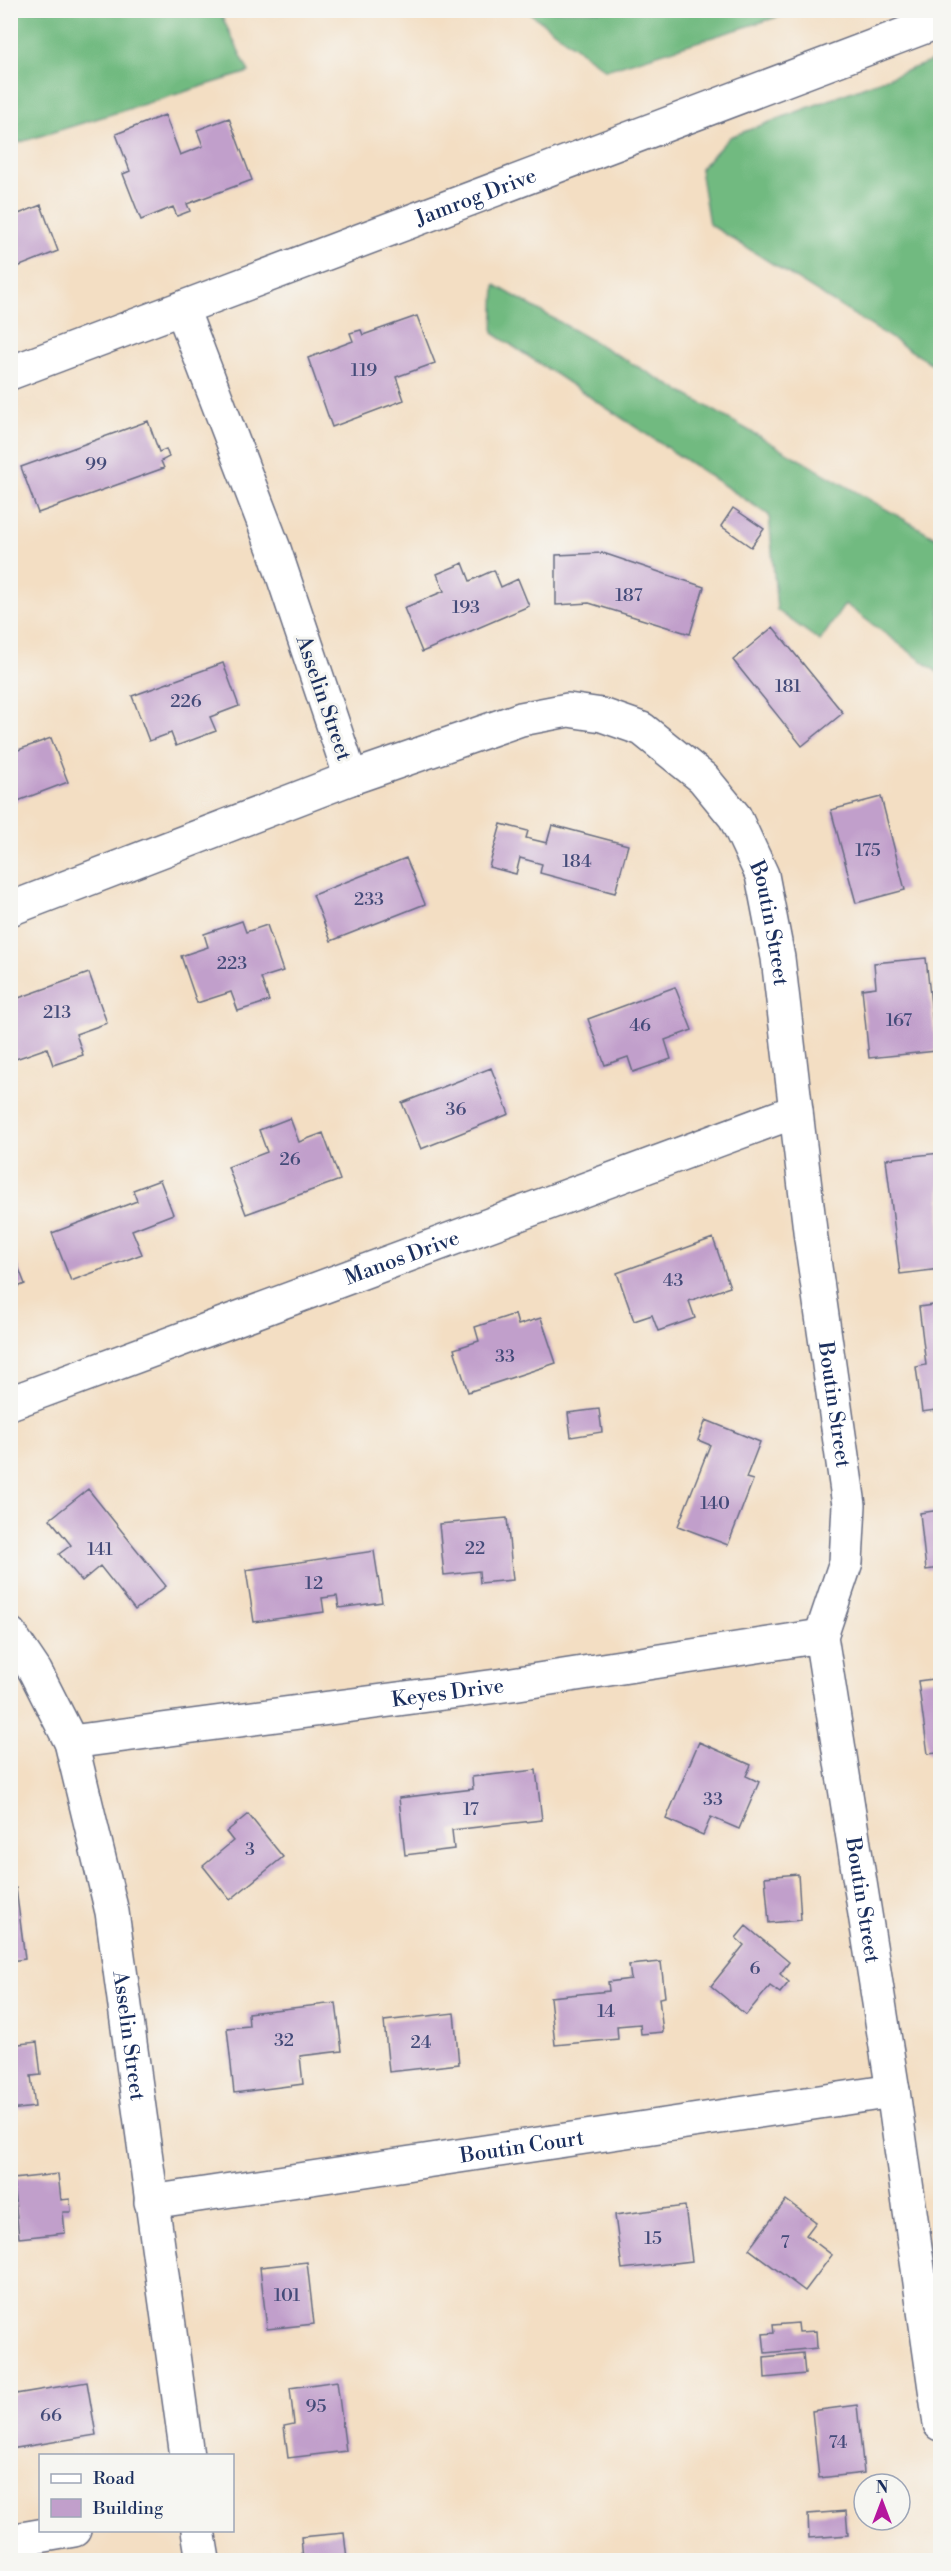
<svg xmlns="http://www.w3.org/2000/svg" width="951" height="2571" viewBox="0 0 951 2571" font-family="'Libre Bodoni',serif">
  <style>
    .forest { fill: #71ba80; stroke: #46746f; stroke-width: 1.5 }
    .building { fill: #c19fcb }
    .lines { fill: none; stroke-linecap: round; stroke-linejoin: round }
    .minor-casing { stroke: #676c81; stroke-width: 36 }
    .minor { stroke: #fff; stroke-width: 33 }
    .labels { text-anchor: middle; stroke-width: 6; stroke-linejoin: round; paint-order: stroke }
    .number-label { font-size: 18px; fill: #444b79 }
    .street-label { font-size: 21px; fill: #1b2f5e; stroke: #f6f6f2 }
  </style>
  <rect width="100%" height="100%" fill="#f6f6f2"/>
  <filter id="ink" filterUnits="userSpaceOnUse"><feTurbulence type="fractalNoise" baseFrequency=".0167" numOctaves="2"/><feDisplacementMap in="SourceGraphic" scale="12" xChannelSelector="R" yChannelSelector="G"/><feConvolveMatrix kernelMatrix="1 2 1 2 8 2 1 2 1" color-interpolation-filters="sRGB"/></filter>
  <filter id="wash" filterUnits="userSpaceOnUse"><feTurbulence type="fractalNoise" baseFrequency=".008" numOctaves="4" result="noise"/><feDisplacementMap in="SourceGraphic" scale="24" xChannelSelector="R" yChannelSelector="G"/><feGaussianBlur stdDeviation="1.35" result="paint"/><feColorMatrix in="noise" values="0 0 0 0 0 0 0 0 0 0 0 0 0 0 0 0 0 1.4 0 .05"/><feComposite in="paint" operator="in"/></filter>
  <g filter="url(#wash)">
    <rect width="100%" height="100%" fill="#f3dec3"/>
    <path class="forest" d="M11 10 219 11 249 72 11 145Z
      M527 11H797L606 70Z
      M940 58V369L709 224 700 169 730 137Z
      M495 285 940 540V674L845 604 820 641 777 610 769 515 493 333Z"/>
    <g id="blocks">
      <path class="building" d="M165 115 180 155 203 146 197 130 229 118 252 180 187 204 190 211 177 216 173 207 141 220 123 174 130 171 116 134Z
        M10 201 16 215 41 205 58 251 10 270Z
        M417 316 435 363 396 377 404 400 332 427 308 358 353 341 350 333 361 330 363 335Z
        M148 421 159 452 166 449 169 457 161 461 164 468 38 513 21 467Z
        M733 508 764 529 751 547 721 526Z
        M603 553 704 587 690 634 589 603 556 605V555Z
        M463 563 470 581 494 570 501 587 518 579 529 606 422 652 404 608 444 591 437 574Z
        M773 627 843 713 802 746 733 660Z
        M223 663 239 706 210 717 216 731 176 746 171 733 149 741 132 696Z
        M51 738 68 782 10 804V753Z
        M881 797 905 890 856 903 831 810Z
        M501 824 528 831 526 838 547 843 552 825 628 845 615 893 540 873 542 864 520 858 516 874 489 867Z
        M406 858 425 904 331 941 313 895Z
        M242 921 246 932 267 925 283 971 261 978 269 1001 238 1011 231 992 197 1003 181 956 208 947 204 934Z
        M926 958 936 1051 869 1058 862 989 876 987 874 963Z
        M89 973 107 1023 76 1034 83 1055 53 1065 47 1048 10 1061V1001Z
        M675 987 692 1030 665 1040 671 1059 633 1072 628 1057 605 1065 588 1019Z
        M491 1068 509 1114 421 1149 402 1103Z
        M290 1118 299 1142 323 1133 340 1180 246 1214 228 1167 267 1152 259 1130Z
        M940 1153V1269L900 1274 886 1159Z
        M160 1180 173 1214 132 1230 142 1254 71 1281 52 1233 137 1201 133 1190Z
        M713 1238 730 1287 689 1301 695 1318 658 1331 652 1315 634 1321 617 1273Z
        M10 1246 25 1284 10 1290Z
        M940 1304V1436H938L935 1410 922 1412 916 1367 926 1365 919 1307Z
        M515 1314 518 1325 541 1318 556 1363 468 1392 454 1349 479 1341 475 1327Z
        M599 1409 602 1432 571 1437 568 1413Z
        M706 1420 760 1442 746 1478 753 1480 728 1545 678 1526 710 1445 698 1440Z
        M88 1489 166 1586 135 1610 100 1566 82 1581 59 1554 71 1545 50 1519Z
        M940 1510V1568L926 1570 920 1513Z
        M507 1518 513 1580 480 1583 479 1571 444 1575 439 1524Z
        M374 1551 382 1602 339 1608 337 1596 322 1598 324 1612 254 1622 246 1570Z
        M940 1678V1766H939L937 1753 928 1754 918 1681Z
        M699 1742 751 1765 746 1776 759 1782 739 1829 711 1817 703 1835 666 1819Z
        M536 1770 542 1820 452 1830 454 1849 405 1855 399 1798 473 1789 472 1777Z
        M248 1814 283 1857 230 1900 203 1866 233 1841 226 1832Z
        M798 1874 801 1920 769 1923 765 1877Z
        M16 1888 25 1959 10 1961V1889Z
        M746 1926 789 1962 780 1974 789 1982 780 1993 770 1986 746 2015 711 1986 744 1945 736 1938Z
        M661 1962 665 1997 659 1998 663 2032 641 2034 640 2024 617 2026 618 2039 555 2045 550 1997 609 1991 608 1982 631 1979 629 1965Z
        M336 2003 342 2051 300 2056 303 2084 234 2093 227 2028 249 2026 248 2013Z
        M454 2013 459 2064 389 2072 384 2021Z
        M37 2042 41 2075 31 2076 35 2107 10 2110V2045Z
        M58 2174 61 2200 70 2199 71 2212H63L65 2233 19 2238 13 2179Z
        M786 2200 816 2222 806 2235 832 2255 805 2291 749 2249Z
        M685 2206 692 2261 622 2269 615 2215Z
        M307 2262 314 2324 267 2329 260 2267Z
        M798 2323 799 2332 816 2331 817 2348 765 2353 763 2334 774 2333 773 2325Z
        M803 2353 805 2374 765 2378 764 2357Z
        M337 2381 346 2451 288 2458 284 2426 294 2424 290 2388Z
        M87 2382 96 2435 10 2449V2395Z
        M857 2405 864 2473 819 2478 812 2411Z
        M846 2511 848 2535 809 2538 808 2514Z
        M344 2533 347 2560H303L301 2537Z"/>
    </g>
  </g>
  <g filter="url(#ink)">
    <use href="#blocks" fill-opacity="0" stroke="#676c81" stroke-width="1.5"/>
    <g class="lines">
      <defs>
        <g id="minor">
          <path id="s1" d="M10 373 940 21"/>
          <path id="s2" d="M351 778 521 719 568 710 602 715 642 729 703 778 735 817 762 875 778 958 811 1239 849 1505 846 1562 821 1636 893 2091 940 2424"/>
          <path d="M10 909 351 778 274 549 182 309"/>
          <path id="s3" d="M10 1403 796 1111"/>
          <path id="s4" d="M10 1634 35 1671 71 1742 112 1912 187 2456"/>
          <path id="s5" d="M71 1742 512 1684 821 1636"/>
          <path id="s6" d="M151 2202 893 2091"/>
          <path d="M198 2530 203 2560"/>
          <path d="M10 2541 74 2530"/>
        </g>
      </defs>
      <use href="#minor" class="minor-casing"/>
      <use href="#minor" class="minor"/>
    </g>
  </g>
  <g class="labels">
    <g class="number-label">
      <text x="364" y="376">119</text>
      <text x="96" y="470">99</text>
      <text x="629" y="601">187</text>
      <text x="466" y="613">193</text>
      <text x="788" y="692">181</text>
      <text x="186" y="707">226</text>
      <text x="868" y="856">175</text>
      <text x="577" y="867">184</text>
      <text x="369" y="905">233</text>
      <text x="232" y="969">223</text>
      <text x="57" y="1018">213</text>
      <text x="899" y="1026">167</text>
      <text x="640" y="1031">46</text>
      <text x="456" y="1115">36</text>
      <text x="290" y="1165">26</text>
      <text x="673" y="1286">43</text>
      <text x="505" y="1362">33</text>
      <text x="715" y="1509">140</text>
      <text x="475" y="1554">22</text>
      <text x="100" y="1555">141</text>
      <text x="314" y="1589">12</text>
      <text x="713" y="1805">33</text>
      <text x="471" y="1815">17</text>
      <text x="250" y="1855">3</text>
      <text x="755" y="1974">6</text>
      <text x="606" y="2017">14</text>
      <text x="284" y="2046">32</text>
      <text x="421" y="2048">24</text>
      <text x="653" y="2244">15</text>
      <text x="785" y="2248">7</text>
      <text x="287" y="2301">101</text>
      <text x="316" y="2412">95</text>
      <text x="51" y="2421">66</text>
      <text x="838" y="2448">74</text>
    </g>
    <g class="street-label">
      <text dy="7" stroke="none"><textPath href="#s1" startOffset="498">Jamrog Drive</textPath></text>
      <text transform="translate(324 698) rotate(71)" y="7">Asselin Street</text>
      <text dy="7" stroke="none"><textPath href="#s2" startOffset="546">Boutin Street</textPath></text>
      <text dy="7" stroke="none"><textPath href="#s3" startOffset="418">Manos Drive</textPath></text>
      <text dy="7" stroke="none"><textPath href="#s2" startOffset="1032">Boutin Street</textPath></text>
      <text dy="7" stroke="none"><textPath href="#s5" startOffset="380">Keyes Drive</textPath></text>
      <text dy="7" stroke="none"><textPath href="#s2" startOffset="1536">Boutin Street</textPath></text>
      <text dy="7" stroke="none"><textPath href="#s4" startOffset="424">Asselin Street</textPath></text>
      <text dy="7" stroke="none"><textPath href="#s6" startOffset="375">Boutin Court</textPath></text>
    </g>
  </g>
  <rect width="951" height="2571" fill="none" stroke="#f6f6f2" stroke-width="36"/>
  <rect x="39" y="2454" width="195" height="78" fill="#f6f6f2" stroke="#9ea6b7" stroke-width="1.5"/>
  <rect x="51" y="2474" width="30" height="9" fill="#ffffff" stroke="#9ea6b7" stroke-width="1.5"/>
  <text x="93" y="2484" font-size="18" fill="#1b2f5e">Road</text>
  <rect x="51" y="2499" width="30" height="18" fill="#c19fcb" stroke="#9ea6b7" stroke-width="1.5"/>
  <text x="93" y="2514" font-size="18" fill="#1b2f5e">Building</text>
  <g transform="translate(882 2502)"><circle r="28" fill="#f6f6f2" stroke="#9ea6b7" stroke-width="1.5"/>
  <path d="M0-4.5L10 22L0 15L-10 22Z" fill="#b5179e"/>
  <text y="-9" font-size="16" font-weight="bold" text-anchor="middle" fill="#1b2f5e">N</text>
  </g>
</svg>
